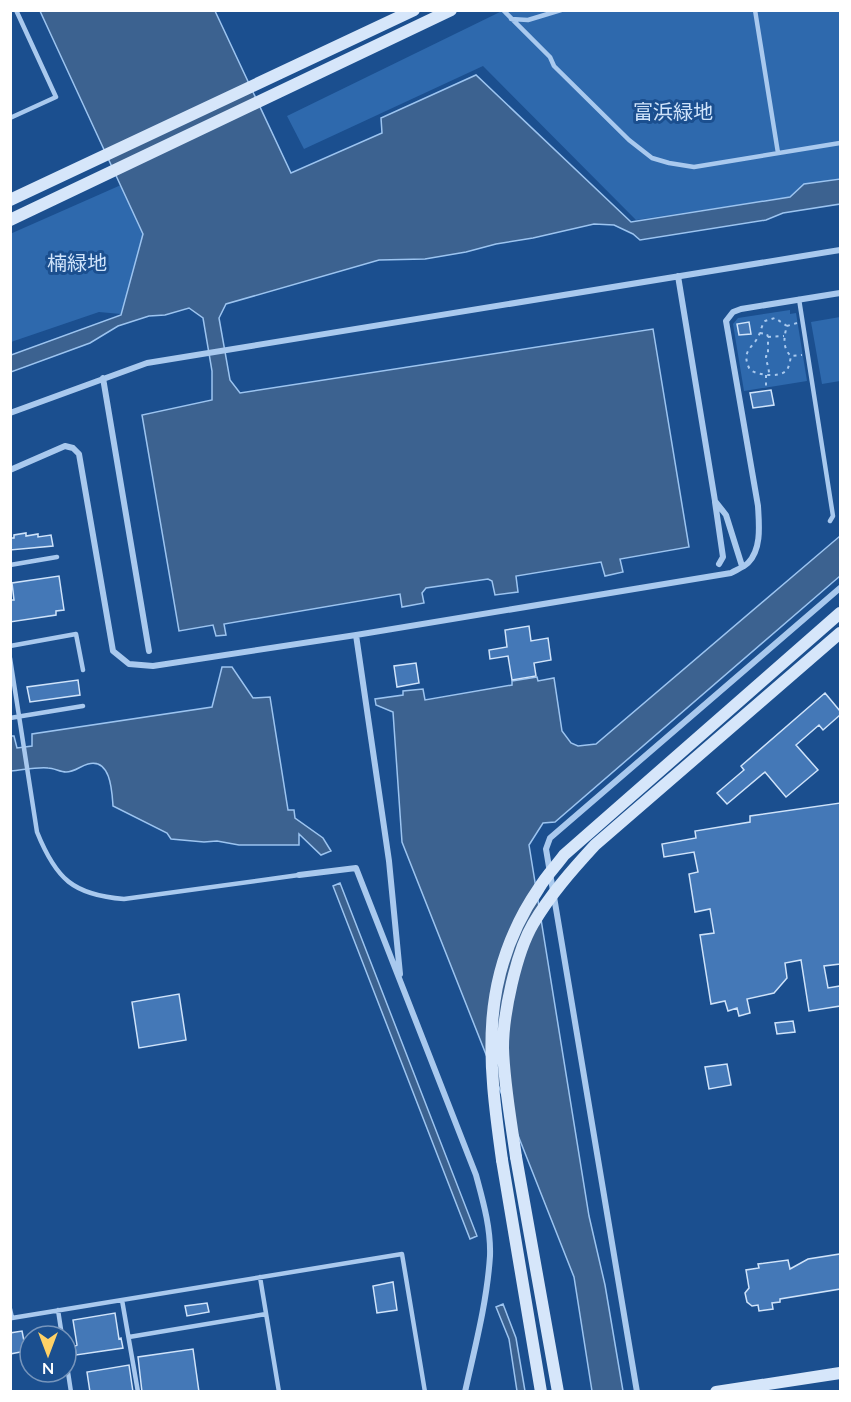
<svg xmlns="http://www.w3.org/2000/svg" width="851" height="1402" viewBox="0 0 851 1402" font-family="Lato,'Noto Sans JP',sans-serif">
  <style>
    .green { fill: #2e69ad }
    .water { fill: #3c6290; stroke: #9cc4f0; stroke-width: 1.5 }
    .building { fill: #4478b7; stroke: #cfe3fa; stroke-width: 1.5 }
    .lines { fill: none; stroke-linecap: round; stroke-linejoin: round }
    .path { stroke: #a9c9ee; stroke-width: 2; stroke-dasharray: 3 4.5; stroke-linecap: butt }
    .lane { stroke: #a9c9ee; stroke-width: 4.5 }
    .street { stroke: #a9c9ee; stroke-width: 6 }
    .secondary { stroke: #d6e6fa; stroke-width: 12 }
    .secondary-bridge { stroke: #d6e6fa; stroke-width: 12 }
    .labels { text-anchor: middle; stroke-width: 6; stroke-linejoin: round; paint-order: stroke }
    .park-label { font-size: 20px; fill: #cfe3fa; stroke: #1b4f8f }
  </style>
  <rect width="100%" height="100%" fill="#1b4f8f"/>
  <path class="green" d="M502 11H840V179L804 184 790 197 636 220 483 66 304 149 287 116Z
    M121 185 143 234 121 314 99 312 11 342 10 234Z
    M790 310V314L796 313 807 381 744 391 733 324 738 318Z
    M840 317V381L822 384 811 322Z"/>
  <path class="water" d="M40 11H215L291 173 382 133 381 118 476 75 631 222 790 197 804 184 840 179V204L783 213 766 220 640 240 633 234 614 225 594 224 533 238 496 244 466 252 425 259 379 260 226 304 219 318 230 380 240 393 653 329 689 547 620 559 623 572 605 576 601 562 516 576 518 592 495 595 492 581 488 579 426 588 422 593 424 603 402 607 400 594 224 624 226 635 216 636 213 625 179 631 142 415 212 400V371L203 318 189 308 165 315 149 316 118 326 90 343 11 372V355L121 315 143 234Z
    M840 536V576L555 822 543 823 529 845 589 1216 605 1285 623 1391H592L574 1277 402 842 393 712 376 705 375 699 403 695V691L423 689 425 700 512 685V681L537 677 538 681 554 678 562 731 571 743 578 746 596 744Z
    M222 667H232L253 698 270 697 288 810H294L295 818 323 838 331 851 321 855 299 834V845H239L217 841 204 842 171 839 167 833 113 806C112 792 111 758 88 764 80 766 75 772 66 772 60 772 54 768 48 768 36 767 23 770 11 771V736H14L17 748 32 746V734L212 707Z
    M340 883 477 1236 470 1239 333 886Z
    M503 1304 516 1338 525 1391H517L509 1339 496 1307Z"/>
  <path class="building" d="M749 322 751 334 739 335 737 324Z
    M771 390 774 405 753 408 750 393Z
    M26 533V536L38 534V537L51 535 53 546 10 550V538H14V535Z
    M59 576 64 610 56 611V615L10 622V600H14L12 583Z
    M529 626 531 641 548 638 551 660 534 663 536 676 512 680 508 656 490 659 489 650 507 647 505 630Z
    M416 663 419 683 397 687 394 666Z
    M78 680 80 695 30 702 27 687Z
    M825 693 840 711V715L823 730 819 725 796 745 818 770 786 797 765 772 727 804 717 793 744 770 741 766Z
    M840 803V964L824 966 828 988 840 986V1006L809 1011 801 960 785 963 787 978 774 993 747 999 750 1013 739 1016 737 1008 728 1011 725 1001 711 1004 700 935 714 933 710 909 695 912 689 874 698 872 694 852 664 857 662 844 696 838 695 831 750 822V816Z
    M179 994 186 1040 139 1048 132 1002Z
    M793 1021 795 1032 777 1034 775 1023Z
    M727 1064 731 1085 709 1089 705 1067Z
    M840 1254V1289L780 1299V1302L772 1303 773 1309 759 1311 758 1305 752 1306 747 1302 745 1293 749 1288 746 1270 759 1268 758 1264 788 1260 790 1269 808 1259Z
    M393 1282 397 1310 377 1313 373 1286Z
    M207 1303 209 1312 187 1316 185 1306Z
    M115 1313 119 1339 121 1338 123 1348 76 1355 75 1346 77 1345 73 1320Z
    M22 1331 26 1351 10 1354V1333Z
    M193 1349 199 1392H142L138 1357Z
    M129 1365 133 1392H90L87 1372Z"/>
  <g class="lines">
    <path class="path" d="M797 323 787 326C784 336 782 348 791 356L802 355
      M787 326 775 318 765 321C762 325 761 330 759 335 753 349 740 350 750 370 758 375 778 378 786 371 789 368 790 361 791 356
      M760 333 767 334 768 337V356H766C766 362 769 367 769 374
      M768 337 784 336
      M766 375V388"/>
    <path class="lane" d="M503 10 550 57 554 66 629 140 652 158 669 163 694 167 840 143
      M755 10 778 153
      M511 19 528 20 561 10
      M10 118 56 97 16 10
      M799 299 833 516 830 521
      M10 565 57 557
      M10 646 76 634 83 670
      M10 658 37 832C56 879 73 895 124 899L299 875
      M10 718 83 706
      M260 1277 279 1392
      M122 1300 138 1392
      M10 1309 12 1318 402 1254 425 1392
      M58 1310 62 1336
      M129 1337 266 1314
      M66 1359 71 1392"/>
    <path class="street" d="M678 276 715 501 726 515 742 566
      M103 378 149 651
      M10 413 147 363 840 250
      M10 470 65 446 73 448 79 454 113 651 129 664 153 666 356 635 731 573C736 570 744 567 748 563 762 549 759 524 758 506L726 321 733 312 741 309 840 293
      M715 502 723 557 719 564
      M356 635 389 861 400 974
      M299 875 356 868 476 1175C483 1201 491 1228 490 1256 487 1302 475 1347 465 1392
      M637 1392 546 849 550 838 840 588"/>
    <path class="secondary" d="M10 200 414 10
      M10 220 451 10
      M516 1157 558 1392
      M502 1160 541 1392
      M716 1392 840 1373"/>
    <path class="secondary-bridge" d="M516 1157C511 1121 504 1084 503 1048 503 1014 516 953 533 924 550 895 572 870 595 845L840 633
      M502 1160C488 1060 478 977 539 888 546 876 556 866 564 855L840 613"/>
  </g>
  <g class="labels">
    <g class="park-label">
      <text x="673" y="119">富浜緑地</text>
      <text x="77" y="270">楠緑地</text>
    </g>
  </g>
  <rect width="851" height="1402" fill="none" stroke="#ffffff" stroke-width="24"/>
  <g transform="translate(48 1354) rotate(180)"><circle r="28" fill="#1b4f8f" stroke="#7695bc" stroke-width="1.5"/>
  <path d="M0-4.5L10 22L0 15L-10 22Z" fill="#ffd166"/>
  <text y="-9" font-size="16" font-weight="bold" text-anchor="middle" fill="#ffffff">N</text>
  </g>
</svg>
